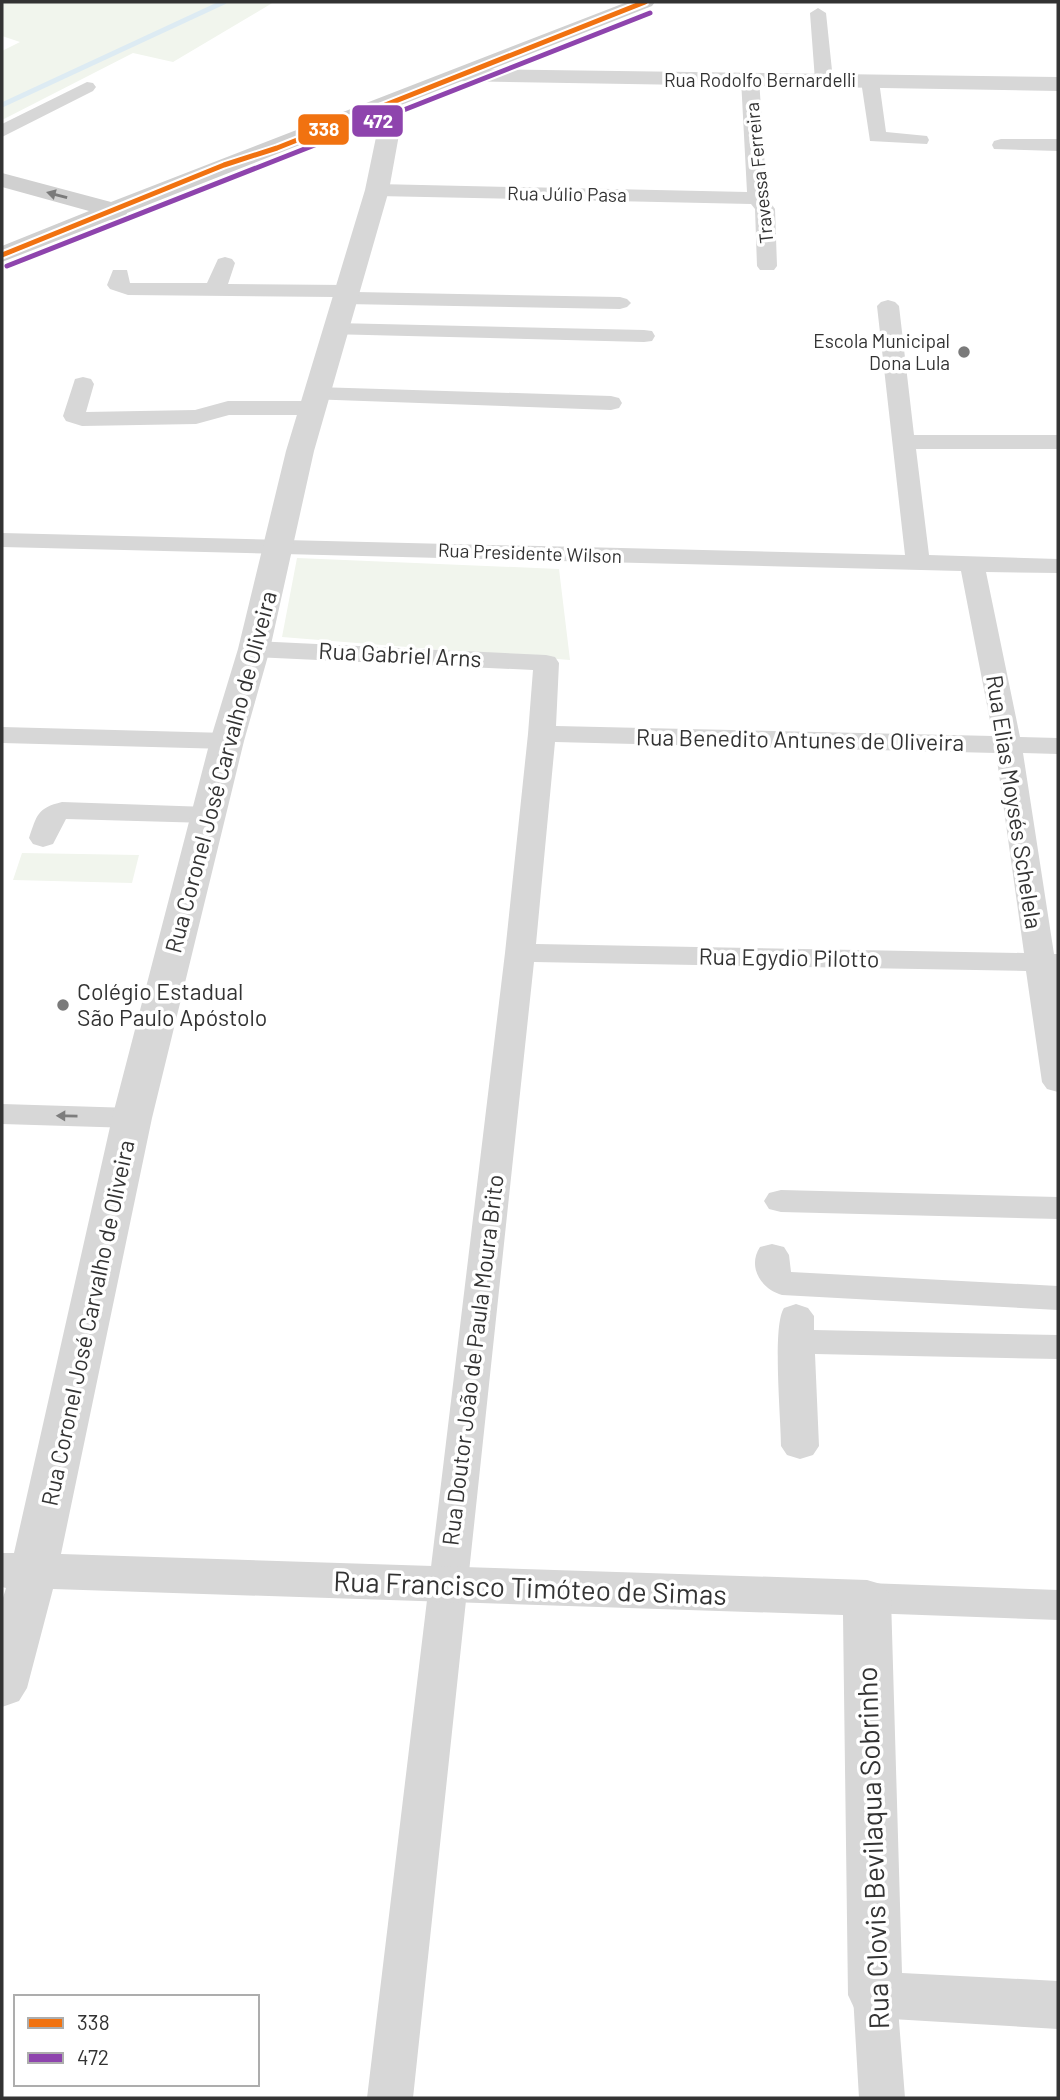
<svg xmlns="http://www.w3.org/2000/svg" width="1060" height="2100" viewBox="0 0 1060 2100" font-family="Barlow,sans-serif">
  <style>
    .green { fill: #f1f5ed }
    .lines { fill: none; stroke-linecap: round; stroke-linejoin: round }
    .stream { stroke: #ddebf3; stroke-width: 5 }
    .minor { fill: #d7d7d7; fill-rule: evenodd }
    .tertiary { fill: #d7d7d7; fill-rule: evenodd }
    .secondary { fill: #d0d0d0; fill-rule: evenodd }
    .bus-1-casing { stroke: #fff; stroke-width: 9 }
    .bus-2-casing { stroke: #fff; stroke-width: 9 }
    .bus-1 { stroke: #f17210; stroke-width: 5 }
    .bus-2 { stroke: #8e44ad; stroke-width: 5 }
    .oneway { fill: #7a7a7a }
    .oneway2 { fill: #7d7d7d }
    .poi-dot { fill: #7a7a7a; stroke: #fff; stroke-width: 2.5 }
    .labels { text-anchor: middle; stroke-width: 7; stroke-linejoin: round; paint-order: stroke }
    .far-street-label { font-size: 19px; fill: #333; stroke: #fff }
    .far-poi-label { font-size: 19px; fill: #333; stroke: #fff; text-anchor: end }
    .street-label { font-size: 23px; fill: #333; stroke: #fff }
    .poi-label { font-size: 23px; fill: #333; stroke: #fff; text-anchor: start }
    .near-street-label { font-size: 28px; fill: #333; stroke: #fff }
    .line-badge { stroke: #fff; stroke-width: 2.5 }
    .badge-label { font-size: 19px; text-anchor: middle; font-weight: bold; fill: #fff }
  </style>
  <rect width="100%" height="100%" fill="#fff"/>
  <path class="green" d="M2 2H274L173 62 133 53 2 120V51L20 42 2 36Z
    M297 558 559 569 570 660 282 637Z
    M22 853 139 855 132 883 13 880Z"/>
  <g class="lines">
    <path class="stream" d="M2 105 224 2"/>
    <path class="minor" d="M818 8 826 13 833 80 824 85 815 80 810 13Z
      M750 74 759 79 767 198 775 209 777 266 774 270H760L757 266 755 209 751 204 377 196 367 190 377 184 747 192 741 79Z
      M870 76 879 81 886 132 927 136 929 140 927 144 870 141 861 81Z
      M87 82 93 83 96 87 93 91 2 137V124Z
      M1001 139H1058V151L994 149 992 145 994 141Z
      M225 257 232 259 235 263 228 284 346 285 353 287 356 292 620 297 627 299 631 303 627 307 620 309 345 304 338 302 335 297 128 295 110 289 107 285 113 270H127L130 283H207L218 259Z
      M888 300 895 302 899 306 914 435H1058V449H916L929 555 1058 559V573L986 572 1020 737 1058 738V754L1023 753 1054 954H1058V1092L1047 1089 1042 1082 1026 971 534 962 413 2098H367L505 953 528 734 533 670 254 657 245 654 241 649 245 644 254 641 546 655 555 657 559 663 556 726 993 736 961 571 2 547V533L905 555 877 306 881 302ZM555 742 996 753 1024 953 536 944Z
      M335 323 644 330 652 331 655 336 652 341 644 342 327 334 324 329 327 324Z
      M83 377 91 379 94 384 86 412 195 410 228 401H312L320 403 323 408 320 413 312 415H229L196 424 82 426 66 421 63 416 75 379Z
      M316 387 611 396 619 398 622 403 619 408 611 410 308 399 305 394 308 389Z
      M2 727 227 733 237 735 241 741 237 747 227 749 2 743Z
      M62 802 208 807 218 809 222 815 218 821 208 823 66 819 53 844 43 847 33 844 29 838C37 815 37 808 62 802Z
      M2 1104 132 1108 143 1111 148 1118 143 1125 132 1128 2 1124Z
      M781 1190 1058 1197V1219L781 1212 769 1209 764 1201 769 1193Z
      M772 1244 784 1247 789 1255 791 1272 1058 1286V1310L782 1295C761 1289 747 1267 760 1247Z
      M796 1304 808 1308 814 1316V1330L1058 1335V1359L815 1354 819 1446 813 1455 800 1459 787 1455 781 1446C781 1418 772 1326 784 1308Z
      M867 1583 1058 1590V1620L867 1613 853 1608 847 1598 853 1588Z
      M875 1976 891 1981 897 1995 905 2098H859L853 1995 859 1981Z"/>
    <path class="tertiary" d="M462 69 1058 77V91L454 81 451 76 454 71Z
      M390 97 398 99 401 104 402 118 389 190 314 451 270 649 244 741 152 1118 61 1554 867 1580 884 1585 891 1598 902 1973 1058 1981V2029L875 2018 856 2012 848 1995 843 1615 53 1589 27 1688 19 1701 2 1707V1601L6 1588 2 1587V1553H14L112 1118 210 741 238 649 286 451 365 190 380 118 379 104 382 99Z"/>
    <path class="secondary" d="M627 2H655L652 6 127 213 125 219 110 220 2 262V246L89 211 2 187V173L111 202Z"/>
    <defs>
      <path id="bus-1" d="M2 255 224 165 277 148 645 2"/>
      <path id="bus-2" d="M7 266 650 13"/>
    </defs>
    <use href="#bus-1" class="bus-1-casing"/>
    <use href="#bus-2" class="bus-2-casing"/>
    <use href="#bus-1" class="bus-1"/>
    <use href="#bus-2" class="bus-2"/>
  </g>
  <defs><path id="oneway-solid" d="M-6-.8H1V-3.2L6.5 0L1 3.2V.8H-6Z" transform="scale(1.75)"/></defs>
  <use class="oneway" href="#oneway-solid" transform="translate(57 195) rotate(-165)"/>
  <use class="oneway2" href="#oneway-solid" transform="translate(67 1116) rotate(-179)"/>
  <g class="poi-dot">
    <circle cx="964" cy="352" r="7"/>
    <circle cx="63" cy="1005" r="7"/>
  </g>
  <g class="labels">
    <g class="far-street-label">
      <text x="760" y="87">Rua Rodolfo Bernardelli</text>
      <text transform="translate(759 173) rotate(-96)" y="7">Travessa Ferreira</text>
      <text transform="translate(567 194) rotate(1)" y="7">Rua Júlio Pasa</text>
      <text transform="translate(530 553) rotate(2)" y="7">Rua Presidente Wilson</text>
    </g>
    <g class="far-poi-label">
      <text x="950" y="348">Escola Municipal<tspan x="950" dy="22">Dona Lula</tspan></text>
    </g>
    <g class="street-label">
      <text transform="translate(400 655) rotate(3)" y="8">Rua Gabriel Arns</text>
      <text transform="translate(800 740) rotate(1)" y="8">Rua Benedito Antunes de Oliveira</text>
      <text transform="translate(221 772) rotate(-75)" y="8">Rua Coronel José Carvalho de Oliveira</text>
      <text transform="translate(1014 802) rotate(81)" y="8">Rua Elias Moysés Schelela</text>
      <text transform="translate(789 958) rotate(1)" y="8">Rua Egydio Pilotto</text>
      <text transform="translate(88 1323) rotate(-78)" y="8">Rua Coronel José Carvalho de Oliveira</text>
      <text transform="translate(473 1360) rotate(-83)" y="8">Rua Doutor João de Paula Moura Brito</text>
    </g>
    <g class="poi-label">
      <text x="77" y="1000">Colégio Estadual<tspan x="77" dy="26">São Paulo Apóstolo</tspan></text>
    </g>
    <g class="near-street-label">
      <text transform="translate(530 1588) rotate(2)" y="10">Rua Francisco Timóteo de Simas</text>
      <text transform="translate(873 1848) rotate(-92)" y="10">Rua Clovis Bevilaqua Sobrinho</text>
    </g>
  </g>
  <g class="line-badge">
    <rect x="351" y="104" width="53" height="34" rx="7" fill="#8e44ad"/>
    <rect x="297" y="113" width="53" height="33" rx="7" fill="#f17210"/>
  </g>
  <g class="badge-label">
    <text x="378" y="128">472</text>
    <text x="324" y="136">338</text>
  </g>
  <rect width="1060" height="2100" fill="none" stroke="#333333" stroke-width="7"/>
  <rect x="14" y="1995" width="245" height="91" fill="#ffffff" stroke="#adadad" stroke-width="2"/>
  <rect x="28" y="2018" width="35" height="10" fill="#f17210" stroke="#adadad" stroke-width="2"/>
  <text x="77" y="2030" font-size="21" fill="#333333">338</text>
  <rect x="28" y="2053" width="35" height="10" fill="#8e44ad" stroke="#adadad" stroke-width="2"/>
  <text x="77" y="2065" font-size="21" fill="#333333">472</text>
</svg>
